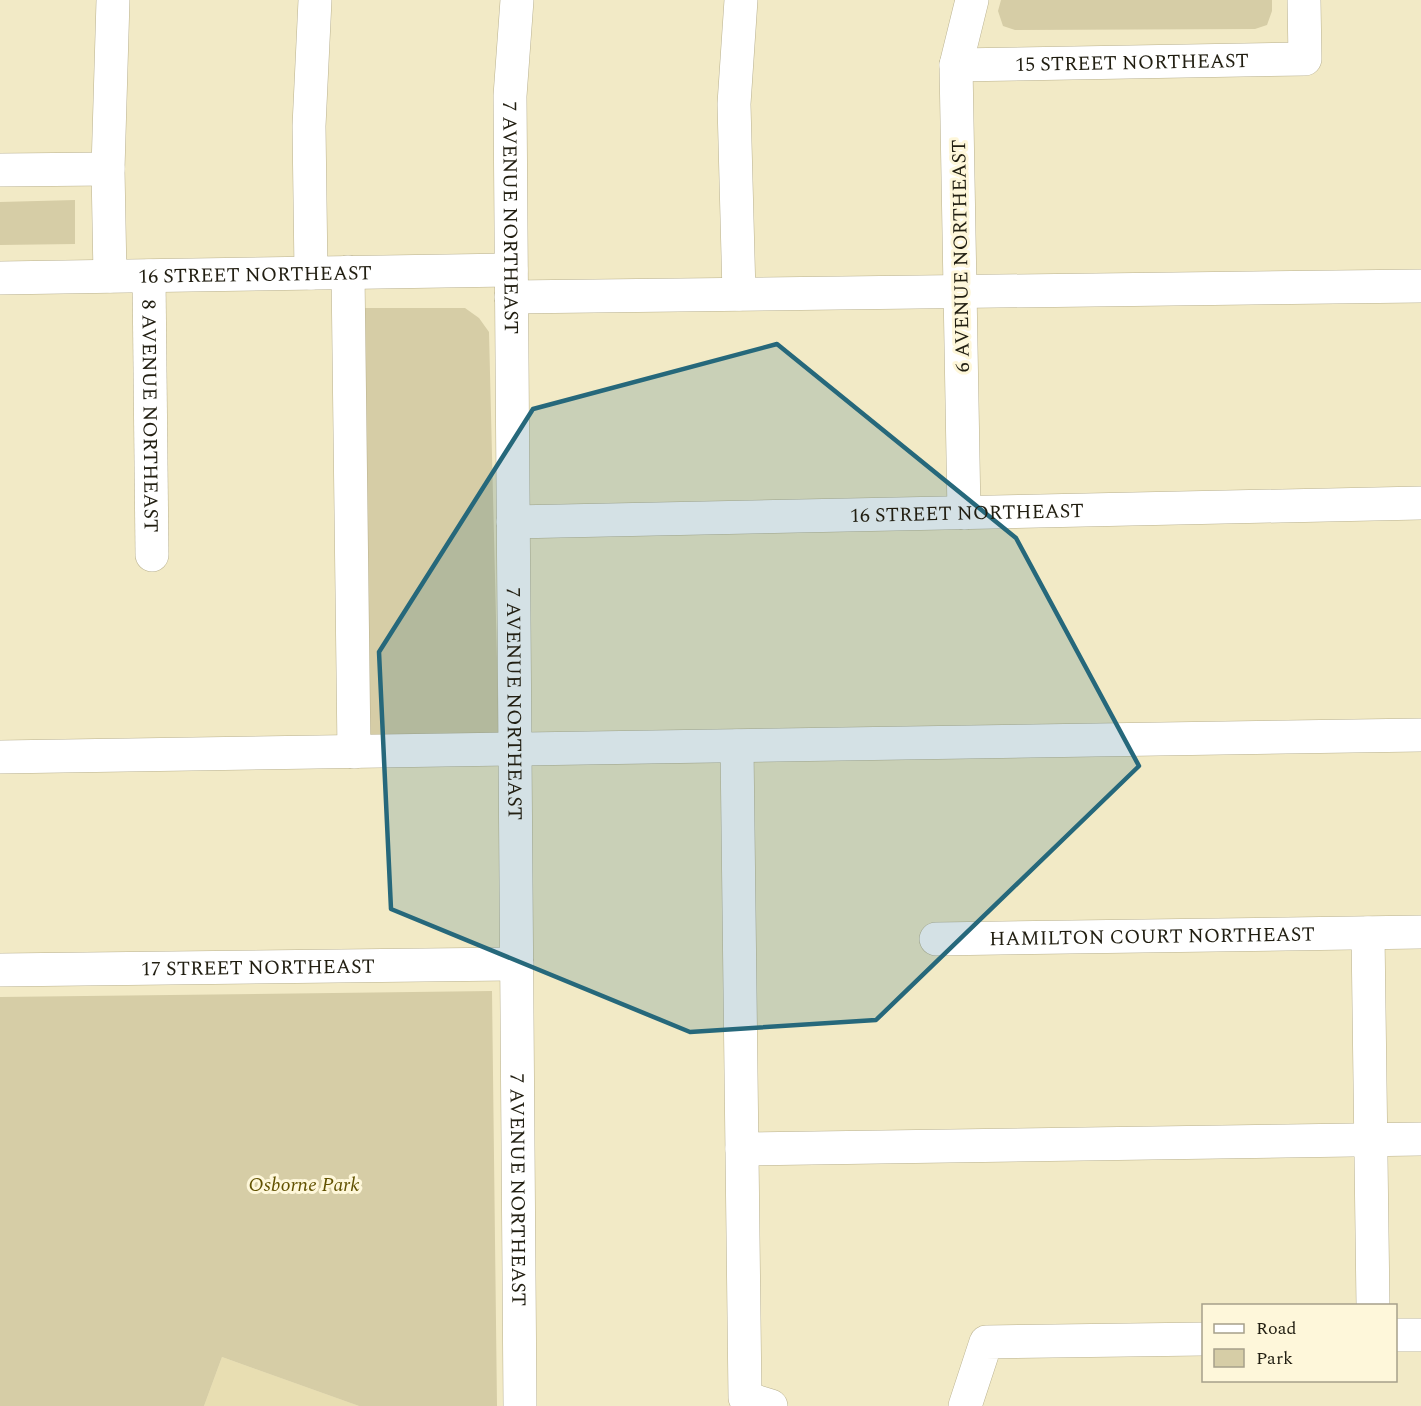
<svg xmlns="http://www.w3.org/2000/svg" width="1421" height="1406" viewBox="0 0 1421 1406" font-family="Spectral,serif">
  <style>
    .built { fill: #e8deb2 }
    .green { fill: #d6cda6 }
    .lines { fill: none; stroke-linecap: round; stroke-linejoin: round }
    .minor-casing { stroke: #b9b18f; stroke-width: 34 }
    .minor { stroke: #fff; stroke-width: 33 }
    .marked { fill: #26687b; fill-opacity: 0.2; stroke: #26687b; stroke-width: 4.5; stroke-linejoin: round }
    .labels { text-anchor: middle; stroke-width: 6; stroke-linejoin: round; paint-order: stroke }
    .street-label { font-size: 20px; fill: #211e11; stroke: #fef7da }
    .park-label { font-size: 20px; font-style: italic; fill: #615100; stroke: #fef7da }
  </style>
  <rect width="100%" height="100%" fill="#f2eac6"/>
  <path class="built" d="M222 1357 359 1406H204Z"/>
  <path class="green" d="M1001 0H1272V11L1267 25 1255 29 1015 30 1003 26 998 11Z
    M75 200V244L0 245V202Z
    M358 308H465L479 318 489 332 499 741 373 743 362 729Z
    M492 991 497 1406H359L222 1357 204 1406H0V997Z"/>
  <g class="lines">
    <defs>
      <g id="minor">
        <path id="s1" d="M517 0 510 96 520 1406"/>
        <path id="s2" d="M956 65 1305 59 1304 0"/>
        <path d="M0 170 108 169"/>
        <path d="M348 272 354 752"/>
        <path d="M311 273 309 126 315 0"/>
        <path d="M110 276 108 169 113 0"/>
        <path id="s3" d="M149 276 152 555"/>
        <path id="s4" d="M0 278 511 270"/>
        <path d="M739 294 734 104 741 0"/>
        <path d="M511 297 1421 286"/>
        <path d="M964 513 956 65 972 0"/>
        <path id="s5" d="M513 522 1421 503"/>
        <path d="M737 746 745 1398 771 1406"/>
        <path d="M0 757 1421 735"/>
        <path d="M1368 933 1373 1306"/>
        <path id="s6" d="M936 939 1421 932"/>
        <path id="s7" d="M0 970 517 964"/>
        <path d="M742 1149 1421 1139"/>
        <path d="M1396 1335H1421"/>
        <path d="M965 1406 986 1342 1204 1339"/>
      </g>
    </defs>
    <use href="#minor" class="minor-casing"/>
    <use href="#minor" class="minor"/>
  </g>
  <path class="marked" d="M777 344 1016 538 1139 766 876 1020 690 1032 391 909 379 652 533 409Z"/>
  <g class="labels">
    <g class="street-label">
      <text dy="7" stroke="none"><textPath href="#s2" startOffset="176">15 STREET NORTHEAST</textPath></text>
      <text dy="7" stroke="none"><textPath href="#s1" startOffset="218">7 AVENUE NORTHEAST</textPath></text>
      <text transform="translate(960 256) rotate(-91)" y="7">6 AVENUE NORTHEAST</text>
      <text dy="7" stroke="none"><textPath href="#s4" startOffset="255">16 STREET NORTHEAST</textPath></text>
      <text dy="7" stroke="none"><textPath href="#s3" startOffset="140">8 AVENUE NORTHEAST</textPath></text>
      <text dy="7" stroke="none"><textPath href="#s5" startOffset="454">16 STREET NORTHEAST</textPath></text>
      <text dy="7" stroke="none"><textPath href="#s1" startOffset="704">7 AVENUE NORTHEAST</textPath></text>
      <text dy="7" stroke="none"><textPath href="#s6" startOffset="216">HAMILTON COURT NORTHEAST</textPath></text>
      <text dy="7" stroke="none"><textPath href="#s7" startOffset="258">17 STREET NORTHEAST</textPath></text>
      <text dy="7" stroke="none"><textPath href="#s1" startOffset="1190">7 AVENUE NORTHEAST</textPath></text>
    </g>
    <g class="park-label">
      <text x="304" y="1191">Osborne Park</text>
    </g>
  </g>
  <rect x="1202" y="1304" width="195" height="78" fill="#fef7da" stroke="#a6a08a" stroke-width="1.5"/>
  <rect x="1214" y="1324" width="30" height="9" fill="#ffffff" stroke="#a6a08a" stroke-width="1.5"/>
  <text x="1256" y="1334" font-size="18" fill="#211e11">Road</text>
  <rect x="1214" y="1349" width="30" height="18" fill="#d6cda6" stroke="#a6a08a" stroke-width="1.5"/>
  <text x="1256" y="1364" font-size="18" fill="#211e11">Park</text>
</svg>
